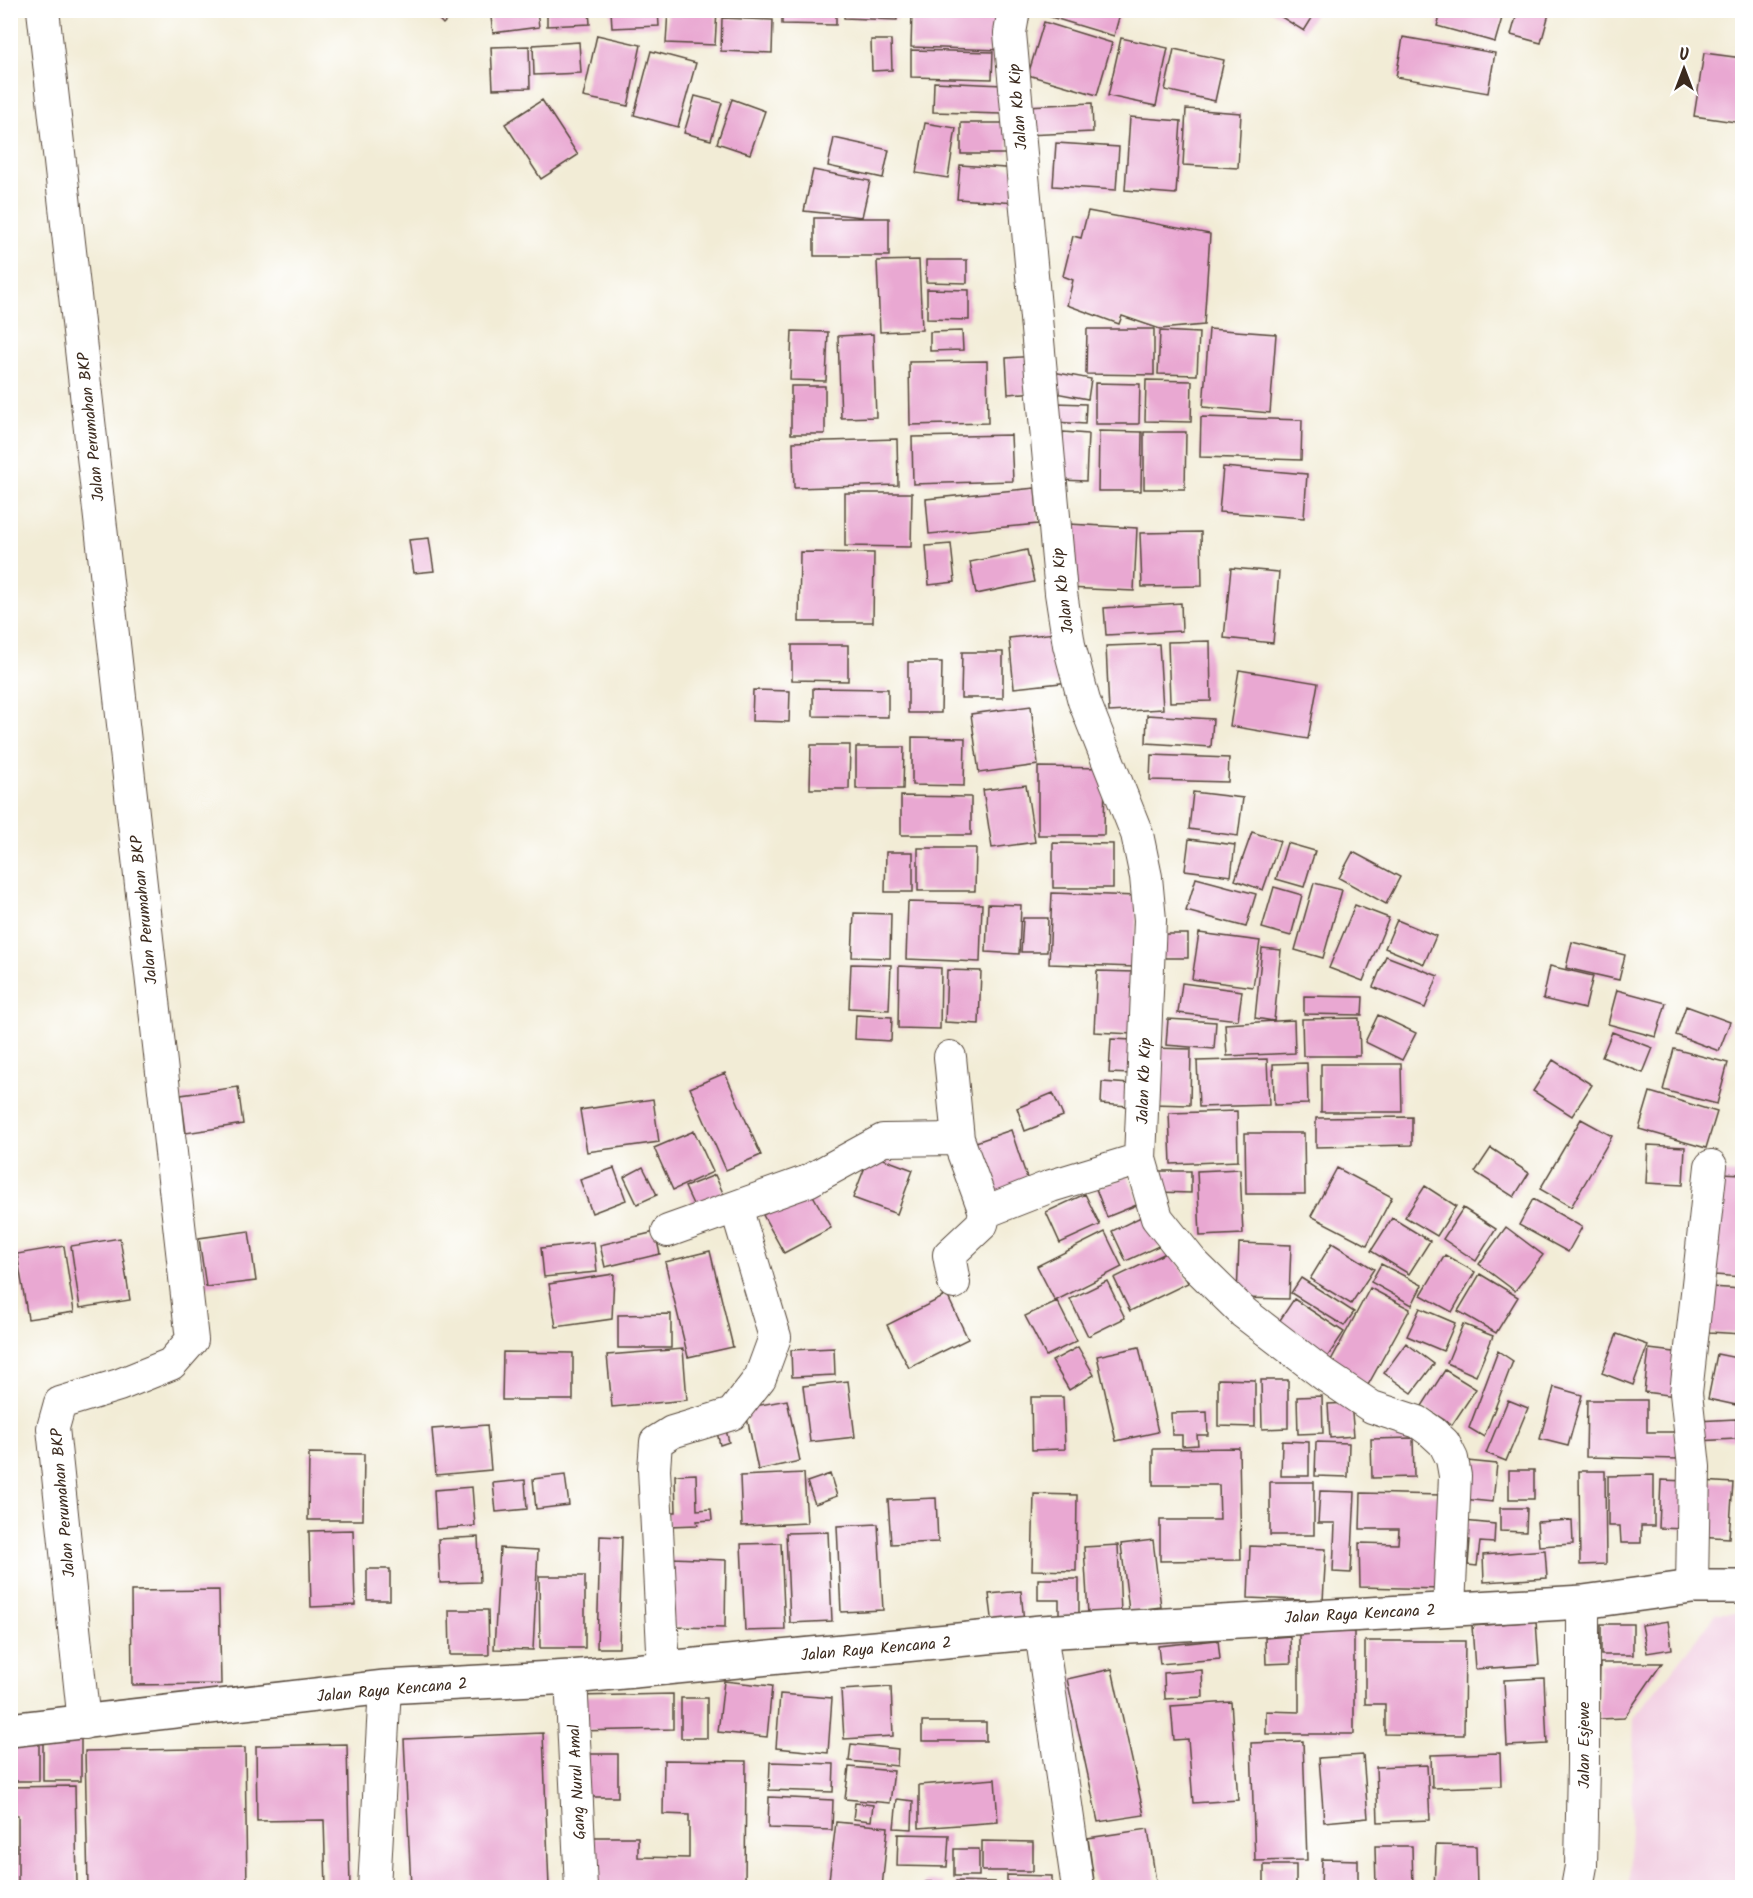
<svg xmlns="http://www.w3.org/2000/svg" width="1753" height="1898" viewBox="0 0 1753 1898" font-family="Kalam,sans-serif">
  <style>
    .built { fill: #f2cfe2 }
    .building { fill: #e9a8d2 }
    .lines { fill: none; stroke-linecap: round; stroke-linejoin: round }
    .minor-casing { stroke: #56473a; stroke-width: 34 }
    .tertiary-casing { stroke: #56473a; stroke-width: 36 }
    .minor { stroke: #fff; stroke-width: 32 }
    .tertiary { stroke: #fff; stroke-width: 33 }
    .labels { text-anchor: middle; stroke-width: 6; stroke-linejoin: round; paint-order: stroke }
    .street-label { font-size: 16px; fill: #3b2a1e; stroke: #fff }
  </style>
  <rect width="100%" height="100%" fill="#fff"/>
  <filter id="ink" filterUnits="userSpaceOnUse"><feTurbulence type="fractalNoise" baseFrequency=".0167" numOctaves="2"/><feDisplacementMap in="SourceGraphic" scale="12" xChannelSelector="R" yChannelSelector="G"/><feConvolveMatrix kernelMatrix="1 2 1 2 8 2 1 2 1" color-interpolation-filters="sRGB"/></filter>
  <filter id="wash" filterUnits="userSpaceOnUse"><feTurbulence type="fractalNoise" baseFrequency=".008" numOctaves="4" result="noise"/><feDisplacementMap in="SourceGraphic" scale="24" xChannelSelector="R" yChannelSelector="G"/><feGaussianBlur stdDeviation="1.35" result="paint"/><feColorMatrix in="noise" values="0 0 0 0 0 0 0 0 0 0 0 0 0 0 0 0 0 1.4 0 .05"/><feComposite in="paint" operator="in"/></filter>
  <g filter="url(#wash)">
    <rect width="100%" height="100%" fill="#f2ecd6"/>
    <path class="built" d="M1717 1613H1742V1887H1629L1634 1718Z"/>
    <g id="blocks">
      <path class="building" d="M430 10H457L443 24Z
        M490 10H537L539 27 493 33Z
        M547 10H589L590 24 547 26Z
        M611 10H658L659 26 612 28Z
        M668 10H717L715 45 666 43Z
        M782 10H836V25L782 24Z
        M844 10H897V20L844 18Z
        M1045 10H1121L1114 36 1044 15Z
        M1270 10H1317L1304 31Z
        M1442 10 1504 11 1495 42 1437 26Z
        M1518 10H1550L1541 43 1511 35Z
        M912 12 1002 15 1001 50 911 47Z
        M722 18 773 20 772 53 721 51Z
        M1044 22 1112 43 1097 95 1028 75Z
        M597 35 641 45 628 106 583 97Z
        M1403 37 1495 53 1488 93 1396 77Z
        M1121 38 1168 48 1156 106 1108 96Z
        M871 40H891L892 70 872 71Z
        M579 42 581 73 534 75 533 45Z
        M529 46 530 88 493 89 491 47Z
        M1174 49 1224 60 1215 101 1165 90Z
        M911 50 993 52 992 79 911 77Z
        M651 51 696 63 678 127 634 115Z
        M1704 53 1742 58V123L1694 116Z
        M934 82 1003 85 1002 114 933 112Z
        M695 96 722 103 711 140 684 133Z
        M732 99 765 111 750 154 717 143Z
        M542 100 578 155 541 179 505 124Z
        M1092 103 1093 132 1026 135 1025 106Z
        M1186 109 1241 113 1238 168 1183 165Z
        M1130 117 1181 121 1176 194 1125 190Z
        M925 123 956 128 948 178 916 173Z
        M961 123H1008V154H961Z
        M834 138 889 150 883 178 828 166Z
        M1056 143 1119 147 1116 190 1053 186Z
        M960 165 1020 169 1017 203 957 199Z
        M813 170 870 181 862 217 804 211Z
        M1088 211 1210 234 1204 325 1160 329 1122 316 1119 324 1067 305 1073 280 1063 276 1073 236 1081 238Z
        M814 218H889V256H814Z
        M919 260 922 330 880 332 877 261Z
        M926 260H967V283L926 282Z
        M927 289 969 290V320L927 319Z
        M1087 329H1154V375L1086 374Z
        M1209 329 1276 334 1270 413 1203 407Z
        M792 331 828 332 826 381 790 380Z
        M962 331 963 350 930 351V332Z
        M1160 331 1199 333 1197 375 1158 374Z
        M873 334 876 417 841 418 838 336Z
        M1037 356 1038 392 1008 394 1006 358Z
        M987 361 988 423 910 425 909 362Z
        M1053 372 1091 379 1088 399 1050 392Z
        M1146 380 1192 381 1191 422 1145 421Z
        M1095 383 1140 384 1139 424H1095Z
        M791 386H825V434H791Z
        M1055 403 1086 404 1085 424 1055 422Z
        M1201 417 1302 420 1301 460 1200 457Z
        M1099 431 1142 432 1141 491H1098Z
        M1063 432 1088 434 1086 481 1060 480Z
        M1144 432H1186L1185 489H1144Z
        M1011 435 1013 481 913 484 912 437Z
        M897 439 898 485 794 488 793 442Z
        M1223 467 1307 474 1304 518 1219 512Z
        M1035 488 1038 524 929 534 926 499Z
        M845 493H912L911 547 845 546Z
        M1069 524 1137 528 1134 591 1066 588Z
        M1201 532 1202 586 1142 587 1140 533Z
        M429 538 434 571 414 573 409 540Z
        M951 544 955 582 929 585 926 546Z
        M1027 550 1034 582 976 594 970 562Z
        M800 552 874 553 873 622H799Z
        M1231 568 1279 572 1273 643 1224 638Z
        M1181 603 1182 631 1106 635 1104 608Z
        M1065 632 1070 682 1014 688 1009 638Z
        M1210 641 1211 701 1170 702 1168 642Z
        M1159 644 1163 709 1109 712 1106 646Z
        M792 645H848V681L792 680Z
        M962 652H1003V698H961Z
        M908 662H942L941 713H908Z
        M1239 670 1318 683 1308 739 1230 726Z
        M813 688 888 689V717L813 716Z
        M753 690 790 691 789 722 752 721Z
        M1031 706 1038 765 979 773 971 714Z
        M1147 715 1213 719 1211 747 1146 743Z
        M912 737 965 738 964 786 912 785Z
        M811 745H850L849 789H810Z
        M856 747H904L903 789H856Z
        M1151 755 1229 758 1228 782 1150 780Z
        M1038 767 1105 768 1104 835H1038Z
        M1026 785 1035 842 992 848 983 790Z
        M1193 792 1243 798 1238 836 1189 829Z
        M901 796 971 797V835H901Z
        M1252 832 1280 841 1263 890 1235 880Z
        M1189 839 1235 845 1231 876 1185 870Z
        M1053 843 1113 844V888H1053Z
        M1287 843 1315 851 1304 887 1276 879Z
        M918 848H976L975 891H918Z
        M886 852H913V892H885Z
        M1353 852 1400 877 1386 904 1339 878Z
        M1196 878 1256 894 1246 927 1186 911Z
        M1314 883 1342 890 1323 958 1295 950Z
        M1274 887 1302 895 1291 936 1262 928Z
        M1052 893 1137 896 1135 967 1049 964Z
        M908 902 982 904 980 962 906 959Z
        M988 904 1021 905 1019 954 986 952Z
        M1355 905 1389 918 1363 981 1329 968Z
        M854 913 891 914 890 958 852 957Z
        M1023 918H1048L1047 952H1021Z
        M1397 920 1436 936 1424 964 1385 948Z
        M1199 933 1260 941 1253 987 1192 979Z
        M1160 934H1188V958H1160Z
        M1572 942 1625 955 1619 980 1566 968Z
        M1262 948 1281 950 1274 1021 1255 1018Z
        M1386 956 1438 976 1425 1008 1373 987Z
        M851 964 891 965 889 1010 849 1008Z
        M899 966 941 968 940 1029 898 1028Z
        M1550 966 1593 976 1585 1009 1543 999Z
        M947 970 981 971 979 1024 945 1022Z
        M1097 971 1135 972 1133 1034 1094 1032Z
        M1182 983 1242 991 1238 1020 1178 1013Z
        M1617 990 1666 1003 1656 1037 1608 1024Z
        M1304 996 1363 997 1362 1015 1304 1014Z
        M1686 1006 1730 1022 1719 1051 1676 1035Z
        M856 1015 892 1017 891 1041 855 1039Z
        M1378 1015 1416 1033 1402 1060 1365 1042Z
        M1359 1018 1360 1056H1303L1302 1019Z
        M1168 1019 1216 1022 1214 1049 1166 1045Z
        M1294 1020 1295 1053 1227 1056 1225 1024Z
        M1612 1032 1653 1048 1643 1073 1602 1057Z
        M1111 1039 1133 1040 1131 1074 1109 1073Z
        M1153 1048 1191 1049 1190 1105 1152 1104Z
        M1674 1049 1728 1063 1717 1104 1663 1090Z
        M1267 1059 1269 1105 1199 1107 1197 1061Z
        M1553 1060 1592 1085 1572 1116 1533 1091Z
        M1307 1063 1308 1104 1274 1105 1273 1064Z
        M1321 1064H1401L1402 1112H1321Z
        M725 1073 761 1155 726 1170 690 1088Z
        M1102 1082 1130 1084 1128 1106 1101 1104Z
        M238 1087 243 1124 186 1133 181 1095Z
        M1650 1092 1717 1112 1706 1148 1639 1129Z
        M1053 1093 1063 1116 1025 1131 1017 1108Z
        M653 1099 659 1142 587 1152 580 1110Z
        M1237 1111 1238 1161 1171 1164 1169 1113Z
        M1412 1117V1145L1316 1147V1118Z
        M1581 1119 1612 1136 1571 1207 1540 1189Z
        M1011 1130 1030 1187 995 1199 976 1142Z
        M694 1131 713 1172 673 1190 654 1148Z
        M1245 1133H1304L1305 1194H1246Z
        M1648 1145 1685 1147 1683 1185 1646 1183Z
        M1491 1148 1529 1173 1514 1197 1475 1172Z
        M870 1154 913 1170 897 1214 853 1198Z
        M643 1167 657 1195 637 1204 624 1177Z
        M614 1168 626 1200 592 1213 580 1180Z
        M1337 1168 1392 1197 1367 1245 1311 1216Z
        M1240 1169 1243 1234 1200 1236 1197 1171Z
        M1158 1171H1191V1193L1158 1192Z
        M1721 1173 1742 1174V1277L1715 1275Z
        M715 1175 727 1202 698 1215 685 1187Z
        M1128 1176 1139 1204 1107 1217 1096 1189Z
        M1425 1186 1456 1206 1437 1236 1405 1217Z
        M810 1190 831 1228 784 1253 763 1215Z
        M1085 1194 1100 1225 1060 1243 1046 1212Z
        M1533 1199 1582 1227 1568 1252 1519 1225Z
        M1463 1208 1496 1229 1476 1261 1443 1239Z
        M1147 1214 1161 1245 1126 1261 1112 1231Z
        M1392 1218 1430 1241 1409 1274 1371 1251Z
        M1506 1227 1543 1255 1515 1291 1479 1264Z
        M249 1231 256 1281 206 1287 199 1238Z
        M655 1232 660 1254 605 1267 600 1245Z
        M1105 1232 1122 1267 1055 1301 1037 1266Z
        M120 1238 130 1300 80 1308 71 1246Z
        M594 1242 597 1272 544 1277 541 1248Z
        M1239 1243 1291 1245 1289 1299 1237 1298Z
        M1332 1243 1374 1269 1351 1304 1310 1279Z
        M64 1246 74 1312 28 1319 17 1254Z
        M1172 1250 1188 1283 1130 1311 1114 1278Z
        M710 1251 733 1347 688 1357 665 1262Z
        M1445 1255 1475 1272 1452 1312 1421 1295Z
        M1381 1264 1422 1285 1412 1305 1371 1282Z
        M614 1274 612 1319 556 1327 549 1284Z
        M1480 1274 1518 1297 1496 1333 1458 1311Z
        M1301 1278 1354 1312 1344 1326 1291 1293Z
        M1107 1281 1125 1318 1088 1336 1070 1299Z
        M1711 1287 1742 1289V1334L1709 1332Z
        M1370 1288 1410 1309 1368 1385 1329 1364Z
        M947 1295 968 1339 909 1368 887 1325Z
        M1294 1299 1344 1332 1326 1359 1276 1326Z
        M1057 1301 1077 1341 1046 1356 1025 1316Z
        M1420 1308 1455 1323 1443 1351 1407 1336Z
        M671 1314V1348H618V1315Z
        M1463 1324 1493 1336 1476 1376 1447 1363Z
        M1617 1334 1648 1345 1633 1385 1602 1373Z
        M1406 1343 1434 1364 1412 1393 1384 1373Z
        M1078 1347 1094 1375 1069 1390 1052 1361Z
        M1139 1347 1158 1432 1116 1441 1097 1356Z
        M834 1348 835 1375 792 1377 791 1350Z
        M683 1349 687 1400 612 1407 607 1355Z
        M1649 1349 1682 1353 1676 1396 1644 1392Z
        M1498 1351 1513 1361 1484 1437 1469 1428Z
        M503 1352 573 1353V1400H502Z
        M1717 1354 1742 1359V1377L1736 1405 1708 1399Z
        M1445 1370 1476 1389 1452 1425 1422 1406Z
        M1218 1379 1255 1380V1427L1218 1426Z
        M1261 1380H1288V1428L1262 1429Z
        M848 1381 855 1437 810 1442 803 1386Z
        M1554 1387 1582 1395 1568 1446 1540 1439Z
        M1322 1396 1323 1433 1298 1434 1297 1397Z
        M1031 1397H1063L1065 1449 1032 1450Z
        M787 1400 800 1461 758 1470 745 1408Z
        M1508 1400 1528 1408 1506 1461 1486 1453Z
        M1587 1400H1647V1432H1680V1459L1586 1457Z
        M1351 1403 1354 1436 1330 1438 1328 1404Z
        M1207 1412 1208 1435H1197L1198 1445 1182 1446V1435H1172L1171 1413Z
        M1736 1419V1439L1697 1441 1696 1421Z
        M487 1425 491 1470 436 1475 432 1429Z
        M725 1426 729 1442 720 1445 716 1428Z
        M1413 1438 1414 1477 1372 1478 1371 1439Z
        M1282 1441 1309 1442V1476H1281Z
        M1316 1442 1349 1443 1348 1477 1315 1476Z
        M1239 1448 1241 1560 1160 1561V1520H1220L1219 1485H1153V1449Z
        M309 1453 364 1454 363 1520H308Z
        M1467 1461 1497 1464 1493 1502 1463 1499Z
        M1509 1470H1534V1499H1509Z
        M1579 1471H1605L1606 1564 1580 1565Z
        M804 1473 807 1523 742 1526 740 1476Z
        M696 1474 697 1510 711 1509 712 1520 697 1521 698 1525 668 1526 667 1512H676L675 1475Z
        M830 1474 837 1496 815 1504 807 1482Z
        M565 1475 569 1505 536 1509 533 1479Z
        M1654 1475V1526H1641V1543H1621L1620 1526H1608V1476Z
        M525 1480 527 1509 496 1512 493 1483Z
        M1661 1480 1687 1481 1686 1529 1659 1528Z
        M1702 1481 1733 1483 1729 1538 1698 1536Z
        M1270 1482H1314V1535H1270Z
        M472 1487 475 1526 436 1529 434 1490Z
        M1320 1491 1355 1492 1351 1573 1333 1572 1335 1523H1318Z
        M1361 1493 1441 1495V1589L1360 1587 1359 1543 1398 1544 1399 1529H1360Z
        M1034 1494 1077 1495 1076 1571 1032 1570Z
        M936 1498 938 1542 891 1544 888 1500Z
        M1500 1508H1527L1526 1532 1500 1531Z
        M1572 1520 1573 1544 1539 1546 1537 1522Z
        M1463 1521 1495 1524 1494 1543 1480 1542 1477 1566 1468 1565 1470 1540 1454 1539Z
        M878 1524 883 1610 841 1612 837 1526Z
        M1741 1528H1742V1550H1739Z
        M353 1530 355 1605 311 1607 309 1531Z
        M828 1532 832 1621 790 1623 786 1533Z
        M600 1536 622 1537 619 1648H597Z
        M478 1537 480 1582 440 1583 438 1539Z
        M1153 1540 1161 1607 1129 1611 1121 1544Z
        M781 1543 785 1630 745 1631 741 1544Z
        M1118 1545 1121 1613 1088 1614 1084 1547Z
        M1250 1546 1326 1549 1323 1601 1248 1598Z
        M500 1548 538 1550 533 1650 494 1649Z
        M1545 1550 1547 1578 1484 1582 1483 1555Z
        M671 1558 726 1560 725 1628 670 1627Z
        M367 1569H390V1600H367Z
        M539 1576H585V1648H540Z
        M1038 1579H1079V1617H1059V1600H1038Z
        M219 1590 221 1684 132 1685 131 1591Z
        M1021 1591 1024 1622 993 1625 989 1594Z
        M449 1610H488L489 1655H450Z
        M1536 1621 1539 1665 1475 1669 1472 1626Z
        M1668 1621 1672 1649 1647 1653 1642 1625Z
        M1601 1624H1633V1655H1601Z
        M10 1627H13L16 1702H10Z
        M1299 1632H1354V1734H1266V1711L1299 1712Z
        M1290 1636 1291 1663 1266 1664 1265 1638Z
        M1218 1640 1220 1659 1160 1664 1158 1646Z
        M1365 1641H1465L1464 1735 1385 1734V1704H1365Z
        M1600 1663H1662L1624 1718 1599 1719Z
        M1112 1669 1144 1815 1098 1822 1067 1679Z
        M1202 1670 1203 1697 1165 1699 1164 1673Z
        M1544 1678 1547 1744 1507 1746 1504 1680Z
        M724 1681 772 1686 767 1737 718 1732Z
        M891 1687 893 1736 844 1739 841 1690Z
        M673 1694V1729L576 1731V1696Z
        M780 1694 832 1698 828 1753 776 1748Z
        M681 1698H707V1738H681Z
        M1231 1702 1238 1800 1193 1803 1188 1739 1174 1740 1171 1706Z
        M922 1722H986V1741H922Z
        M543 1733 549 1887 411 1888 404 1739Z
        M10 1738H39V1781H10Z
        M43 1738H81V1781H43Z
        M1303 1741 1307 1860 1255 1861 1251 1743Z
        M347 1744 350 1888H326L324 1820 257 1821 256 1746Z
        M851 1744 898 1749 897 1766 849 1761Z
        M245 1748 247 1888H88L85 1751Z
        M1500 1753 1501 1786 1432 1788 1431 1755Z
        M581 1754H618V1797H582Z
        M1363 1755 1368 1818 1324 1822 1319 1758Z
        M664 1760 746 1761 745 1888H592L593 1837H638V1857L689 1858V1815L663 1814Z
        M770 1762 834 1764 833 1792 769 1790Z
        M1427 1765 1430 1820 1378 1822 1376 1767Z
        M849 1767 894 1771 890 1803 845 1799Z
        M995 1779 998 1822 919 1828V1785Z
        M75 1786 77 1884H18V1815L10 1816V1787Z
        M769 1797 833 1800 832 1830 768 1828Z
        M897 1799 913 1801 912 1829 894 1828Z
        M855 1803 873 1805 871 1821 853 1819Z
        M836 1822 888 1827 882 1888H828Z
        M1148 1829 1157 1888H1095L1088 1838Z
        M898 1834 949 1835 947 1867 897 1866Z
        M982 1841 1033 1842V1871H982Z
        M1436 1845 1476 1846 1477 1888H1434Z
        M1375 1846H1412L1413 1888H1376Z
        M954 1849H979V1876H954Z
        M1322 1859 1358 1860V1888H1321Z
        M1264 1865H1296V1888H1264Z
        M1007 1875 1052 1876V1888H1007Z
        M956 1881 995 1882 994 1888H956Z
        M926 1882H943V1888H920Z"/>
    </g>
  </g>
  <g filter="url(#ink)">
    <use href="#blocks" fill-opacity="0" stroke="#56473a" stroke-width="1.5"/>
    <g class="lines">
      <defs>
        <path id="minor" d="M43 10 192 1340 171 1364 119 1385 60 1403 53 1428 84 1723
          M1014 10 1010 33 1061 593 1069 645 1084 701 1137 834 1146 877 1150 920 1140 1159 1157 1218 1193 1263 1244 1313 1326 1376 1372 1407 1418 1422 1432 1432 1444 1443 1452 1459 1455 1476 1449 1608
          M950 1057 958 1139 985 1212 982 1224 949 1255 954 1283
          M985 1212 1051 1186 1140 1159
          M668 1231 808 1181 883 1140 958 1139
          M1692 1587 1694 1467 1686 1393 1711 1166
          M1041 1632 1078 1888
          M664 1669 654 1469 656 1442 672 1432 732 1414 760 1378 775 1337 736 1207
          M571 1677 581 1888
          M374 1888 385 1687
          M1577 1888 1581 1866 1583 1764V1602"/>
        <path id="tertiary" d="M10 1730 385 1687 571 1677 1041 1632 1583 1602 1692 1587H1742"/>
      </defs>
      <use href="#minor" class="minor-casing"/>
      <use href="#tertiary" class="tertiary-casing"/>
      <use href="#minor" class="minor"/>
      <use href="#tertiary" class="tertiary"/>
    </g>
  </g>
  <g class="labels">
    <g class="street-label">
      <text transform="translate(1017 107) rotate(-95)" y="6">Jalan Kb Kip</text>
      <text transform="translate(90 427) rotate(-96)" y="6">Jalan Perumahan BKP</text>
      <text transform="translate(1062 591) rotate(-97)" y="6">Jalan Kb Kip</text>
      <text transform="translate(143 910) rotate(-96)" y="6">Jalan Perumahan BKP</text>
      <text transform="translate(1143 1081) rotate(-88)" y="6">Jalan Kb Kip</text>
      <text transform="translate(62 1503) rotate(-95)" y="6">Jalan Perumahan BKP</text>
      <text transform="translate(1360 1613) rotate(-3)" y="6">Jalan Raya Kencana 2</text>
      <text transform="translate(876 1648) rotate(-5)" y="6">Jalan Raya Kencana 2</text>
      <text transform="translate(392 1689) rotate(-5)" y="6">Jalan Raya Kencana 2</text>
      <text transform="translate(1583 1745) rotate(-90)" y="6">Jalan Esjewe</text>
      <text transform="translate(576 1782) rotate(-93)" y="6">Gang Nurul Amal</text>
    </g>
  </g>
  <rect width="1753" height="1898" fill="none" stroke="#fff" stroke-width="36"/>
  <g transform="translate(1684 69)" stroke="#ffffff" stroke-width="4.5" paint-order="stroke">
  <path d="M0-4.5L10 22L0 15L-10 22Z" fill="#3b2a1e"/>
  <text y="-9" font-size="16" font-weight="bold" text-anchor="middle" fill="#3b2a1e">U</text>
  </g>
</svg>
